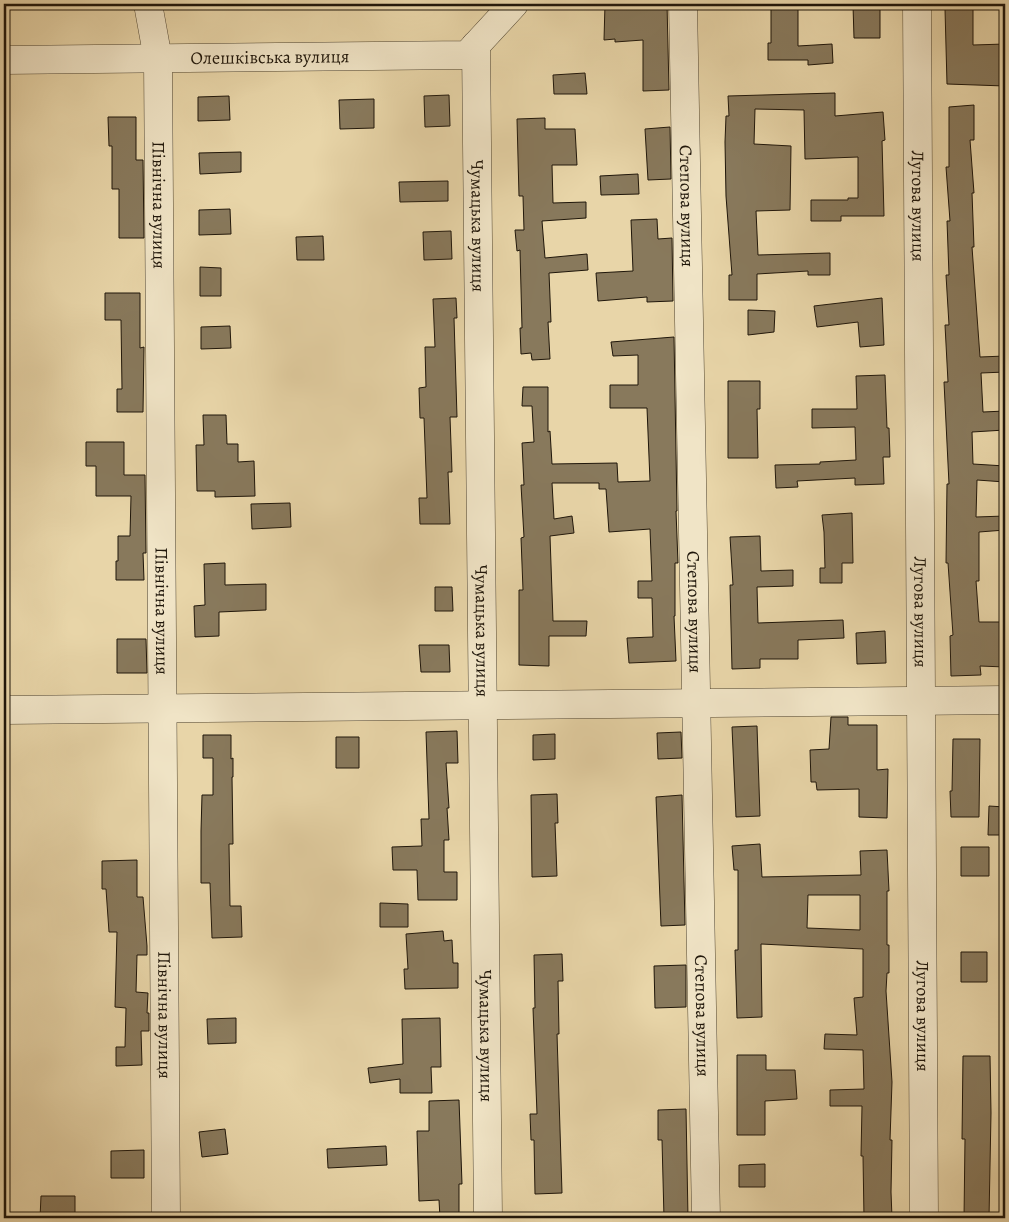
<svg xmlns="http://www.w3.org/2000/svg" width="1009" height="1222" viewBox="0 0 1009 1222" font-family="Alegreya,serif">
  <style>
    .building { fill: #88795c; stroke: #1f160a; fill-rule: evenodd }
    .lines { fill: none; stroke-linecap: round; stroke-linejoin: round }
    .minor-casing { stroke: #514632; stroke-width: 29 }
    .minor { stroke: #f0e4c6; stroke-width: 28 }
    .labels { text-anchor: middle; stroke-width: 4; stroke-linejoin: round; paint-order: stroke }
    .street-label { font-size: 18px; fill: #1f160a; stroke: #f0e4c6 }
  </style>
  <rect width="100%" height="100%" fill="#e8d5a8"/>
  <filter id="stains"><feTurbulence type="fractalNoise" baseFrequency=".004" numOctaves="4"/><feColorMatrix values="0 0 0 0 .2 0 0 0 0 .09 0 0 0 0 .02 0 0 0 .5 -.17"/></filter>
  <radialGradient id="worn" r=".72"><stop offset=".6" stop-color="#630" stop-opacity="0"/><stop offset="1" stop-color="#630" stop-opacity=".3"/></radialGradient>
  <path class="building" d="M605 4H667L669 90 643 91V40L615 42V39L604 40Z
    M771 4H798V46L832 44 833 63 808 65V60H768V43H771Z
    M853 5H880V38H854Z
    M945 9H973V45L1005 44V86L947 84Z
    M585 73 587 94H554L553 75Z
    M835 93V116L883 112 885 140 882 141 884 216H841V221H811V200H848V198H858V157L805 159 804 110 755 109 754 144 791 146 790 210 756 211 758 255 830 253V275H808V271L757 274V300H729V275H732L726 196 725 142 726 116H729L728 96Z
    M449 95 450 126 425 127 424 96Z
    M229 96 230 120 198 121V97Z
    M374 99V128L340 129 339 100Z
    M974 105V140H970L974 193H972L974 247H972L980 357 1005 356V372L981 373 983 412 1005 411V430L972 432 973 464 1005 466V482L977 480 976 517 1005 516V530L979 532V581H976L979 622H1005V667L980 666 981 675 951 676 950 636 953 635 948 563H946L947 484H949L944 382H948L945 325H949L946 275H949L947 221H950L946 167H949V107Z
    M108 117H136V160H143L144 238H119V189H112V146H109Z
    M545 118V129H575L577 165H552L553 203 586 202V218L542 221 545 258 587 254 588 270 549 273 551 322H548L550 359 532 360 531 353 521 354 520 328H522L520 250 517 251 515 230H524L523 196H519L517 119Z
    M670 127 671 179 648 180 645 129Z
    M241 152V172L200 174 199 153Z
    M638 174 639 194 601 195 600 176Z
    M448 181V201L400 202 399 182Z
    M230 209 231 234 199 235V210Z
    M657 219 658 239 672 238 673 301 647 302V297L598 301 596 273 633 271 631 220Z
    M451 231 452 259 424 260 423 232Z
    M323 236 324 260H297L296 237Z
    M200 267 221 268V296H200Z
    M105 293H140V348L144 347 143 412H117V389H122L121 320H105Z
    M456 298 457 318H454L457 417H450L452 472H448L450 524H420L419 498H427L424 418H420L419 388 426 387 425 347H435L433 299Z
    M882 298 884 345 860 347 858 322 817 327 814 306Z
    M748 310 775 311 774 332 748 335Z
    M230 326 231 348 201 349V327Z
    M674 337 677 511H676L678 563H675V616H674L676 661 629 663 627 638 653 637 652 598H638V581H652L650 529 609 532 606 489H599V483H552L554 519 572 516 574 533 550 536 553 621H587L586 636H549V666L519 665V590H523L521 538 524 537 521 485H524L522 443 534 442 532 406H522L523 387H548V432L550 431 552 464 617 463 618 482 650 481 647 408H610V385H638V355L613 356 611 342Z
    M885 375 887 428H889L890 457H883L884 484 855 485V478L797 481 798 487 776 488 775 465 820 464V462L856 460 855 427 812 428V409H857L856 376Z
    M728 381H760V409H757L758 458H728Z
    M203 415H226L227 444H238V462L254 461 255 496 215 497V491H197L196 445H204Z
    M86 442H124V475H145L146 553H143L144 580H116V561H118V536H130L131 496H96V466H86Z
    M290 503 291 527 252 529 251 504Z
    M852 513 853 563H842V583H820V568H825L824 532 822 515Z
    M760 536 761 571 793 570V586L757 587 758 623 843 620 844 638 798 640V659H760V668L732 669 730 585H733L730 537Z
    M225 563V585L266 584V610L219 612V636L195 637 194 606 205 605 204 564Z
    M435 587H452L453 611H435Z
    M885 631 886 663 857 664 856 633Z
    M117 639H146L147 673H117Z
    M419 645H449L450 672H421Z
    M831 717H848V725H877V770L888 769 887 818 859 817V789L817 790 816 782H811L810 750 829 749Z
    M757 726 760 816 736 817 732 727Z
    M457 731 458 763H446L449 808H447L449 840H444V872H457V900H418L417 870H393L392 847 422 846 421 819H429L426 732Z
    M681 732 682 758 658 759 657 733Z
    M555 734V759L533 760V735Z
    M203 735H231V759L233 758V777H232L233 844H229L230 906H241L242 937 212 938 210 883H201V831L202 795H213V758H203Z
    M336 737H359V768H336Z
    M953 739H980L979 817H951L950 791H952Z
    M557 794 558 823H555L557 876 532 877 531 795Z
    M682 795 685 925 661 926 656 797Z
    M989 806 1005 807V835H988Z
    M760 844 762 877 861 875 860 851 887 850 889 891H887V945H889V973H887L886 991 892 1082 890 1140H892L891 1192 892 1218H864L863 1156H861L862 1106H830V1090L864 1089 863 1050 824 1049 825 1034 857 1035 854 998 863 997V949L761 944 762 1017 737 1018 735 950H738V870H734L732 846ZM808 895H860V930L807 928Z
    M961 847H989V876H961Z
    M137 860V897H143L147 946V955H137L136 992 148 993 147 1013H149V1031H141L142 1065 116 1066V1047H125L126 1008 115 1007 117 932H109L106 889H102V861Z
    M380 903 408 904V927H380Z
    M443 931 444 941 452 940 453 963H458V988L405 989 404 969H408L406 934Z
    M961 952H987V982H961Z
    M562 954 563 981H558L559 1034H557L562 1193 535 1194 534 1140H531L530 1114H537L533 1008H535L534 955Z
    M686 965V1007L655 1008 654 966Z
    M236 1018V1043L208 1044 207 1019Z
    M440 1018 441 1067H431L432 1093H400V1079L370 1083 368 1068 403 1064 402 1019Z
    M737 1055H766V1070H795L797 1099 765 1101V1135H737Z
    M963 1056H990L991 1113 989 1218H964L965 1139H962Z
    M459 1100 462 1184H459V1218H440L439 1200 419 1201 417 1131H429V1101Z
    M686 1109 688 1218H664L662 1140H658V1110Z
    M225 1129 228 1154 202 1157 199 1132Z
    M386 1146 387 1165 328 1168 327 1149Z
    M144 1150V1178H111V1151Z
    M765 1164V1187H739V1165Z
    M41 1196H75V1218H40Z"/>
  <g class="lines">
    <defs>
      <g id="minor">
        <path id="s1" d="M148 4 158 59 166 1218"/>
        <path id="s2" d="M683 4 706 1218"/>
        <path id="s3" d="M917 4 924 1218"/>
        <path id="s4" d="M476 45 488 1218"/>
        <path id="s5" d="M4 60 467 55 514 4"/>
        <path d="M4 710 1005 700"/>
      </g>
    </defs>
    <use href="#minor" class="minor-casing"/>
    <use href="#minor" class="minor"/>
  </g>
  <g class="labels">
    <g class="street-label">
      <text dy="6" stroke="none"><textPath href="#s5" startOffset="266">Олешківська вулиця</textPath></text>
      <text dy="6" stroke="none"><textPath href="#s1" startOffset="202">Північна вулиця</textPath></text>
      <text dy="6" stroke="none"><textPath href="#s2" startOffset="202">Степова вулиця</textPath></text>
      <text dy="6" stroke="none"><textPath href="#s3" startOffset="202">Лугова вулиця</textPath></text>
      <text dy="6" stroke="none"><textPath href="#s4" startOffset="181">Чумацька вулиця</textPath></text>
      <text dy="6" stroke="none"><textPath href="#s1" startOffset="608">Північна вулиця</textPath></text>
      <text dy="6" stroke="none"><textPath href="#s2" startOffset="608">Степова вулиця</textPath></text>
      <text dy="6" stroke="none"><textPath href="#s3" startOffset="608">Лугова вулиця</textPath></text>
      <text dy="6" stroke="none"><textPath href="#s4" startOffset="586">Чумацька вулиця</textPath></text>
      <text dy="6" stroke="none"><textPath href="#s1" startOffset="1012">Північна вулиця</textPath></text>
      <text dy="6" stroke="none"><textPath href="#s2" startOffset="1012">Степова вулиця</textPath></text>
      <text dy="6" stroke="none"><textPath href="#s3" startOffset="1012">Лугова вулиця</textPath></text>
      <text dy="6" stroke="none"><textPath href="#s4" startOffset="991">Чумацька вулиця</textPath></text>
    </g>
  </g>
  <rect width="1009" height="1222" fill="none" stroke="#e8d5a8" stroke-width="20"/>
  <rect x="5" y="5" width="999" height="1212" fill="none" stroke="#1f160a" stroke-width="2.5"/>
  <rect x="10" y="10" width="989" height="1202" fill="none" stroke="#1f160a"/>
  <rect width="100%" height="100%" filter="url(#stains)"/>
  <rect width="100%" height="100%" fill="url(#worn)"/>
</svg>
